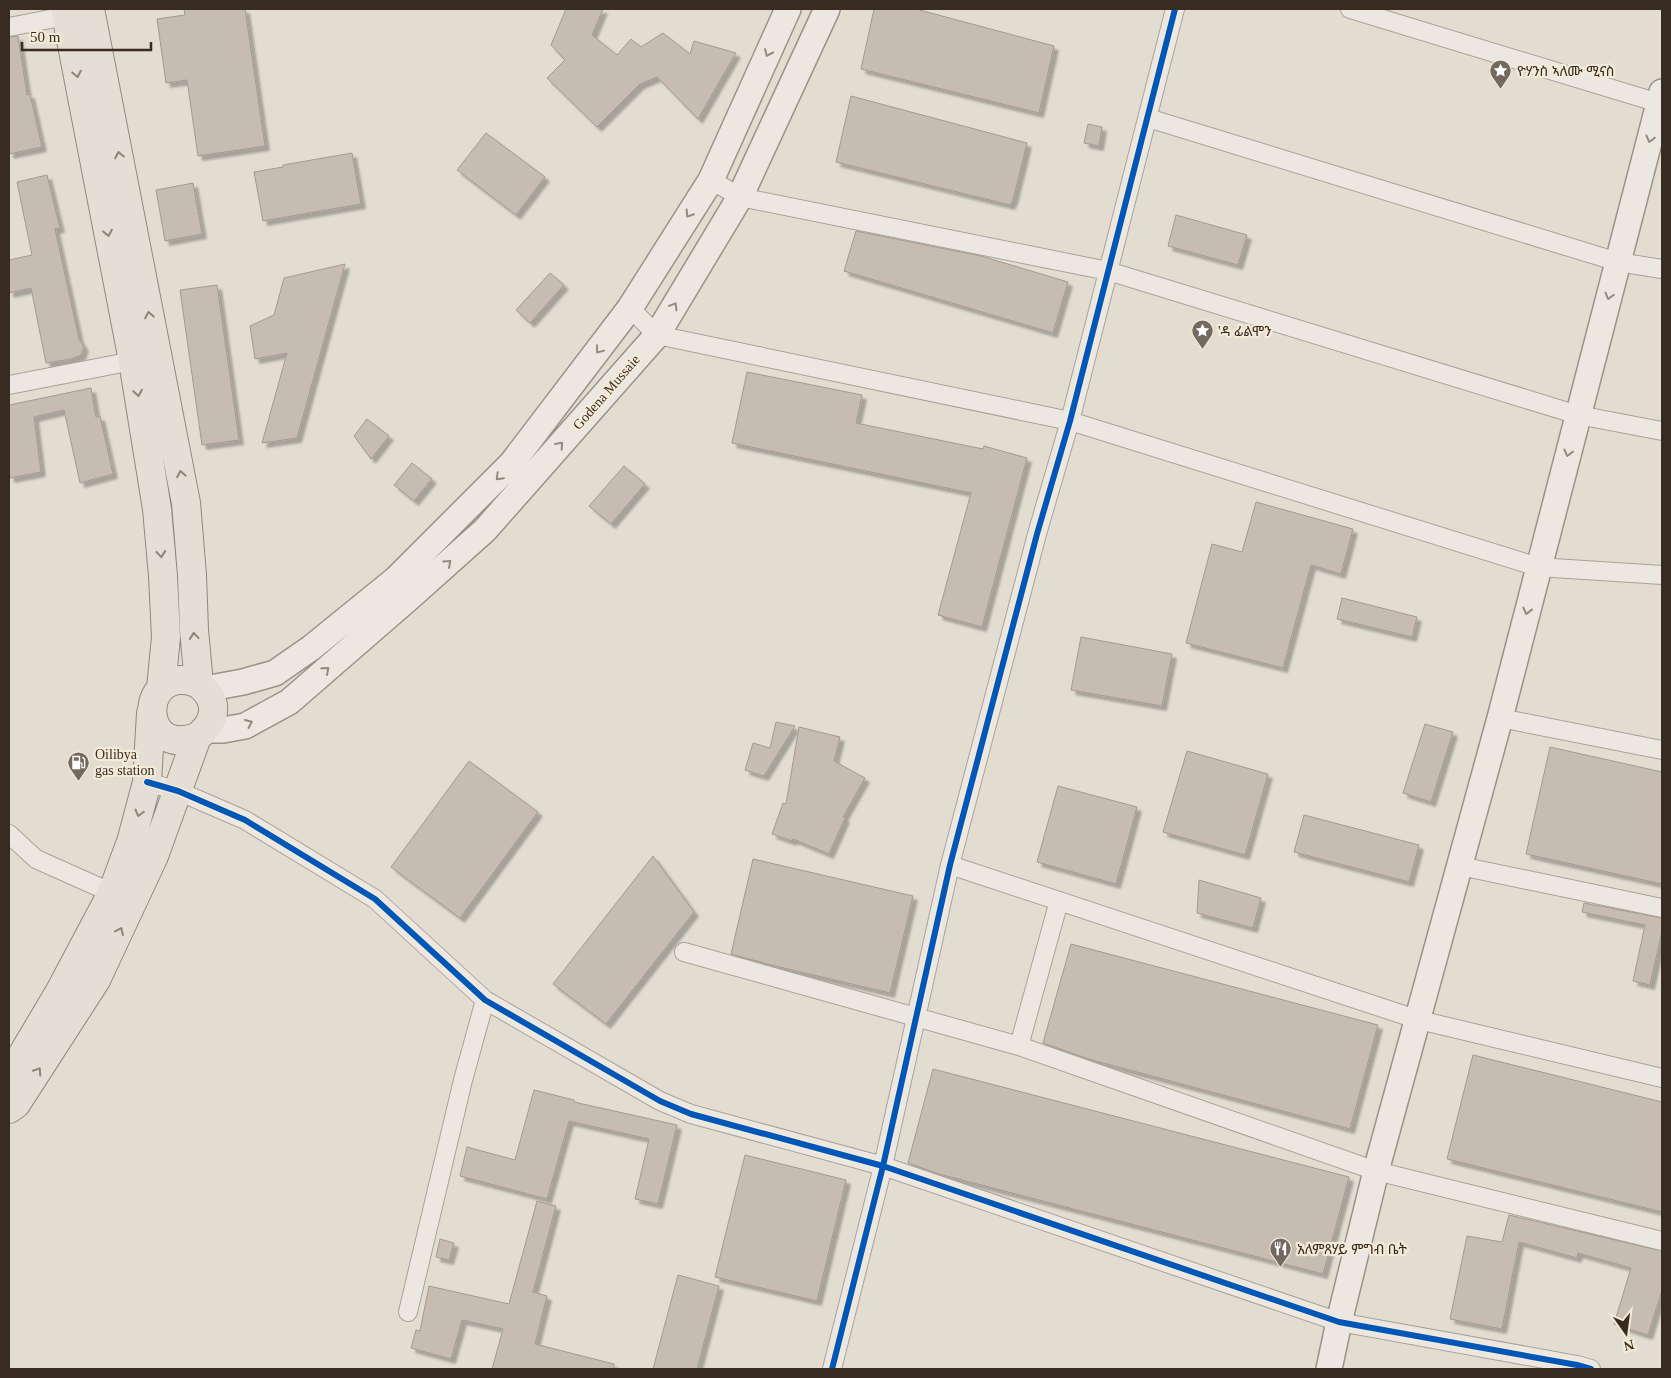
<svg xmlns="http://www.w3.org/2000/svg" width="1671" height="1378" viewBox="0 0 1671 1378" font-family="'Times New Roman','Noto Sans Ethiopic',serif">
  <style>
    .building { fill: #c7bcb2; stroke: #a39990; filter: url(#shadow) }
    .lines { fill: none; stroke-linecap: round; stroke-linejoin: round }
    .street-casing { stroke: #a9a299; stroke-width: 20 }
    .secondary-casing { stroke: #999289; stroke-width: 28 }
    .primary-casing { stroke: #8f8880; stroke-width: 30 }
    .street { stroke: #ece8e1; stroke-width: 18 }
    .secondary { stroke: #ece8e1; stroke-width: 25 }
    .primary { stroke: #e4ded4; stroke-width: 28 }
    .cycleway-casing { stroke: #f3ead8; stroke-width: 9 }
    .cycleway { stroke: #0057b8; stroke-width: 6 }
    .oneway { stroke: #928a81 }
    .oneway2 { stroke: #8e847a }
    .labels { text-anchor: middle; stroke-width: 4.5; stroke-linejoin: round; paint-order: stroke }
    .poi-label { font-size: 14px; fill: #382b21; stroke: #f3ead8; text-anchor: start }
    .street-label { font-size: 14px; fill: #382b21; stroke: #f3ead8 }
  </style>
  <defs>
    <filter id="shadow"><feDropShadow dx="4.5" dy="4.5" stdDeviation="1" flood-color="#0004"/></filter>
  </defs>
  <rect width="100%" height="100%" fill="#e3ddd1"/>
  <path class="building" d="M184 9H245L265 146 198 156 187 80 166 83 157 19 185 15Z
    M566 9H603L592 35 617 55 631 39 641 47 663 33 690 54 694 41 736 53 698 119 657 77 640 84 597 127 547 78 565 60 551 45Z
    M874 9H916L1054 46 1039 113 861 69Z
    M18 36 27 95 30 94 42 147 9 154V37Z
    M851 96 1027 143 1013 200 1010 205 836 162Z
    M1088 124 1102 127 1099 146 1084 143Z
    M486 133 545 177 516 215 457 170Z
    M352 153 361 204 263 221 254 172 283 167V165Z
    M47 175 60 228 55 229 79 339 84 347 81 355 71 359 46 363 31 288 9 293V260L32 255 17 182Z
    M193 183 202 234 165 241 156 190Z
    M1176 215 1247 235 1238 265 1168 246Z
    M856 231 981 256 1068 282 1053 333 844 271Z
    M345 264 297 438 262 443 287 353 255 359 250 326 274 315 284 278Z
    M550 273 564 285 530 323 516 310Z
    M217 285 239 440 202 445 180 290Z
    M747 372 862 395 856 423 983 449 984 446 1027 458 982 627 938 615 971 493 732 443Z
    M91 388 96 417 100 416 113 474 80 483 64 410 34 417 41 472 10 478 9 469V405Z
    M367 419 389 436 371 459 354 436Z
    M412 463 432 479 414 501 394 485Z
    M624 466 645 484 611 524 589 506Z
    M1256 502 1353 529 1341 574 1311 565 1283 668 1186 643 1212 544 1242 552Z
    M1342 598 1417 617 1412 637 1337 619Z
    M1081 637 1172 654 1162 706 1071 690Z
    M776 722 795 726 764 776 745 770 753 743 770 748Z
    M1425 724 1453 732 1431 802 1403 793Z
    M799 727 840 737 834 761 865 778 843 817 845 818 829 854 793 839 792 841 772 834 783 803 786 804Z
    M1550 747 1662 772V884L1526 854Z
    M1187 751 1268 774 1245 855 1163 832Z
    M469 761 538 812 460 918 391 867Z
    M1058 786 1137 807 1116 884 1037 862Z
    M1304 815 1419 845 1409 882 1294 852Z
    M653 856 694 912 606 1024 553 984Z
    M753 859 913 896 890 993 771 965 731 954Z
    M1199 880 1261 898 1253 928 1197 913Z
    M1584 903 1662 918V931L1650 985 1633 981 1645 925 1582 912Z
    M1071 944 1378 1025 1350 1129 1092 1060 1043 1043Z
    M1473 1055 1662 1102V1212L1447 1159Z
    M933 1069 1349 1177 1323 1274 939 1174 908 1163Z
    M534 1090 574 1100V1102L677 1125 658 1204 635 1199 649 1139 569 1121 547 1199 460 1176 467 1147 515 1160Z
    M745 1155 846 1180 817 1301 715 1277Z
    M537 1201 556 1206 533 1292 547 1296 535 1344 614 1364V1369H492L503 1329 462 1320 451 1359 411 1348 416 1330 420 1331 429 1286 509 1304Z
    M1509 1215 1662 1251V1290L1648 1335 1614 1324 1631 1268 1578 1253 1577 1258 1519 1242 1502 1329 1450 1319 1467 1236 1502 1242Z
    M440 1239 454 1243 449 1260 436 1257Z
    M678 1275 719 1286 697 1369H653Z"/>
  <g class="lines">
    <defs>
      <path id="street" d="M1350 9 1662 104
        M9 27 66 16
        M1148 118 1618 262 1662 269
        M711 180 740 197 1108 271 1578 415 1662 431
        M630 308 657 335 1070 421 1538 567 1662 575
        M9 385 143 359
        M1500 718 1662 750
        M147 782 178 791 245 820 375 899 485 1000 660 1101 691 1114 883 1166 1339 1322 1577 1365 1591 1369
        M9 834 36 859 112 893
        M950 865 1419 1020 1662 1078
        M1460 866 1662 908
        M684 952 1019 1046 1376 1171 1662 1241
        M1019 1046 1059 901
        M408 1312 463 1080 485 1000
        M832 1369 883 1166 950 865 1037 534 1070 421 1175 9"/>
      <path id="secondary" d="M205 689 243 682 275 673 311 648 396 579 512 463 630 308 711 180 788 9
        M205 730H223L245 726 289 702 410 597 485 530 657 335 740 197 827 9
        M1329 1369 1339 1322 1376 1171 1500 718 1662 92"/>
      <path id="primary" d="M65 9 133 361 157 509 163 576 166 637 161 688
        M90 9 186 503 192 575 194 630 199 684
        M9 1077 59 993 112 893 131 842 147 782 151 713
        M9 1109 16 1104 96 980 154 856 197 737C214 724 220 704 203 688 197 682 189 680 182 680 138 680 143 757 197 737"/>
    </defs>
    <use href="#street" class="street-casing"/>
    <use href="#secondary" class="secondary-casing"/>
    <use href="#primary" class="primary-casing"/>
    <use href="#street" class="street"/>
    <use href="#secondary" class="secondary"/>
    <use href="#primary" class="primary"/>
    <defs>
      <path id="cycleway" d="M147 782 178 791 245 820 375 899 485 1000 660 1101 691 1114 883 1166 1339 1322 1577 1365 1591 1369
        M832 1369 883 1166 950 865 1037 534 1070 421 1175 9"/>
    </defs>
    <use href="#cycleway" class="cycleway-casing"/>
    <use href="#cycleway" class="cycleway"/>
  </g>
  <defs><path id="oneway-chevron" d="M-2-3.5L2.5 0L-2 3.5" fill="none" stroke-width="1.6" stroke-linecap="round" stroke-linejoin="round" transform="scale(1.25)"/></defs>
  <g class="oneway">
    <use href="#oneway-chevron" transform="translate(768 53) rotate(114)"/>
    <use href="#oneway-chevron" transform="translate(1650 139) rotate(105)"/>
    <use href="#oneway-chevron" transform="translate(689 214) rotate(122)"/>
    <use href="#oneway-chevron" transform="translate(1609 296) rotate(105)"/>
    <use href="#oneway-chevron" transform="translate(674 306) rotate(-59)"/>
    <use href="#oneway-chevron" transform="translate(599 350) rotate(127)"/>
    <use href="#oneway-chevron" transform="translate(560 445) rotate(-49)"/>
    <use href="#oneway-chevron" transform="translate(1568 453) rotate(105)"/>
    <use href="#oneway-chevron" transform="translate(499 477) rotate(135)"/>
    <use href="#oneway-chevron" transform="translate(448 563) rotate(-42)"/>
    <use href="#oneway-chevron" transform="translate(1527 611) rotate(104)"/>
    <use href="#oneway-chevron" transform="translate(326 670) rotate(-41)"/>
    <use href="#oneway-chevron" transform="translate(249 723) rotate(-24)"/>
  </g>
  <g class="oneway2">
    <use href="#oneway-chevron" transform="translate(77 74) rotate(79)"/>
    <use href="#oneway-chevron" transform="translate(119 155) rotate(-101)"/>
    <use href="#oneway-chevron" transform="translate(108 233) rotate(79)"/>
    <use href="#oneway-chevron" transform="translate(149 315) rotate(-101)"/>
    <use href="#oneway-chevron" transform="translate(138 393) rotate(81)"/>
    <use href="#oneway-chevron" transform="translate(181 474) rotate(-100)"/>
    <use href="#oneway-chevron" transform="translate(161 554) rotate(85)"/>
    <use href="#oneway-chevron" transform="translate(194 636) rotate(-95)"/>
    <use href="#oneway-chevron" transform="translate(139 813) rotate(105)"/>
    <use href="#oneway-chevron" transform="translate(120 931) rotate(-65)"/>
    <use href="#oneway-chevron" transform="translate(38 1071) rotate(-57)"/>
  </g>
  <defs>
    <symbol id="sight-pin" viewBox="-11 -11 22 30"><path d="M0 17L-7.5 6A9.5 9.5 0 1 1 7.5 6Z" fill="#74695f" stroke="#f3ead8"/><path d="M0-6L1.8-2.2L6-1.7L2.9 1.2L3.7 5.4L0 3.3L-3.7 5.4L-2.9 1.2L-6-1.7L-1.8-2.2Z" fill="#fff"/></symbol>
    <symbol id="fuel-pin" viewBox="-11 -11 22 30"><path d="M0 17L-7.5 6A9.5 9.5 0 1 1 7.5 6Z" fill="#74695f" stroke="#f3ead8"/><path d="M-5.5-6h7V0h2V4h1.3V-2.5L3-4.5l.8-.8L6-3V5H2.5V1h-1V6h-7ZM-4.2-4.7v3.2H.2V-4.7Z" fill="#fff"/></symbol>
    <symbol id="restaurant-pin" viewBox="-11 -11 22 30"><path d="M0 17L-7.5 6A9.5 9.5 0 1 1 7.5 6Z" fill="#74695f" stroke="#f3ead8"/><path d="M-5-6h1v4h1v-4h1v4h1v-4h1v5L-1.5 .5V6h-2V.5L-5-1ZM5-6V6H3V1.5H1.5Q1.5-4 5-6Z" fill="#fff"/></symbol>
  </defs>
  <g fill-rule="evenodd">
    <use href="#sight-pin" x="1488" y="58" width="25" height="34"/>
    <use href="#sight-pin" x="1190" y="318" width="25" height="34"/>
    <use href="#fuel-pin" x="66" y="750" width="25" height="34"/>
    <use href="#restaurant-pin" x="1268" y="1236" width="25" height="34"/>
  </g>
  <g class="labels">
    <g class="poi-label">
      <text x="1517" y="76">ዮሃንስ ኣለሙ ሚናስ</text>
      <text x="1218" y="336">'ዳ ፊልሞን</text>
      <text x="95" y="759">Oilibya<tspan x="95" dy="16">gas station</tspan></text>
      <text x="1297" y="1254">አለምጸሃይ ምግብ ቤት</text>
    </g>
    <g class="street-label">
      <text transform="translate(606 392) rotate(-49)" y="5">Godena Mussaie</text>
    </g>
  </g>
  <rect width="1671" height="1378" fill="none" stroke="#382b21" stroke-width="20"/>
  <g transform="translate(1626 1333) rotate(166)" stroke="#f3ead8" stroke-width="4" paint-order="stroke">
  <path d="M0-4L9 19L0 12L-9 19Z" fill="#382b21"/>
  <text y="-8" font-size="14" font-weight="bold" text-anchor="middle" fill="#382b21">N</text>
  </g>
  <path d="M22 42v8h129v-8" fill="none" stroke="#382b21" stroke-width="2.5"/>
  <text x="30" y="42" font-size="15" fill="#382b21" stroke="#f3ead8" stroke-width="4" paint-order="stroke">50 m</text>
</svg>
